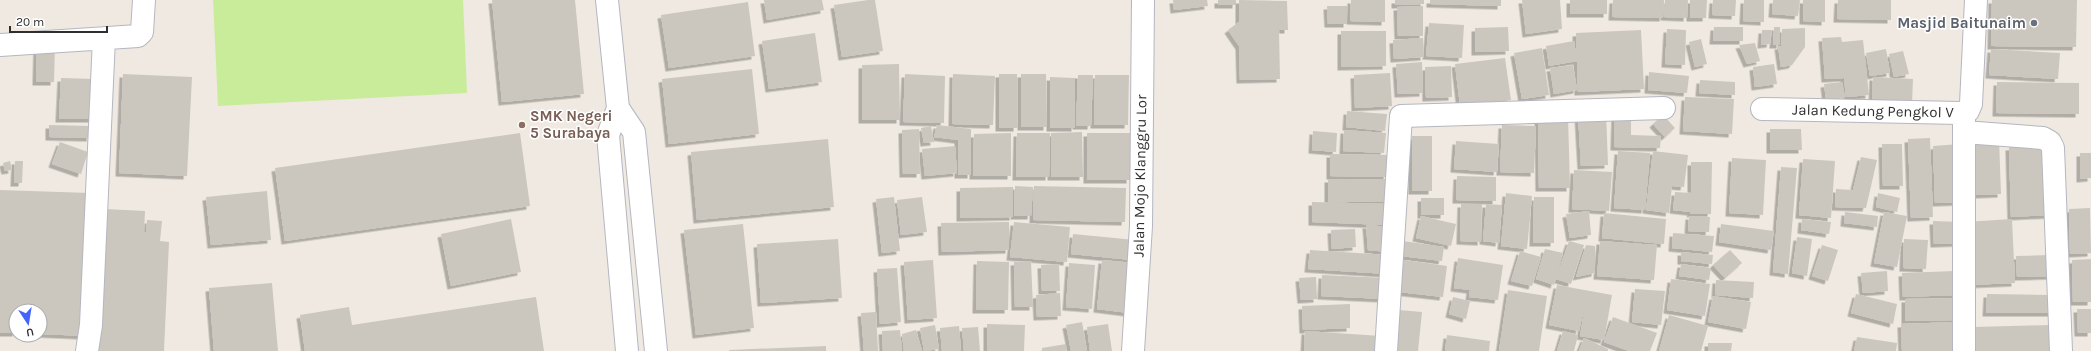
<svg xmlns="http://www.w3.org/2000/svg" width="2091" height="351" viewBox="0 0 2091 351" font-family="Karla,sans-serif">
  <style>
    .pitch { fill: #c9ec9a }
    .building { fill: #cbc7bf; filter: url(#shadow) }
    .lines { fill: none; stroke-linecap: round; stroke-linejoin: round }
    .minor-casing { stroke: #b4b7c1; stroke-width: 24 }
    .minor { stroke: #fff; stroke-width: 22 }
    .worship-dot { fill: #6b7280; stroke: #fff; stroke-width: 1.5 }
    .education-dot { fill: #8d6e63; stroke: #fff; stroke-width: 1.5 }
    .labels { text-anchor: middle; stroke-width: 3; stroke-linejoin: round; paint-order: stroke }
    .worship-label { font-size: 15px; font-weight: bold; fill: #5b616d; stroke: #fff; text-anchor: end }
    .street-label { font-size: 15px; fill: #2e2e2e; stroke: #fff }
    .education-label { font-size: 15px; font-weight: bold; fill: #785e54; stroke: #fff; text-anchor: start }
  </style>
  <defs>
    <filter id="shadow"><feDropShadow dx="-3.5" dy="3.5" stdDeviation="0" flood-color="#0004"/></filter>
  </defs>
  <rect width="100%" height="100%" fill="#efe9e1"/>
  <path class="pitch" d="M213 0H463L467 93 218 106Z"/>
  <path class="building" d="M492 0H575L584 94 502 102Z
    M764 0H822L824 10 767 20Z
    M868 0H875L883 51 842 57 834 5Z
    M1173 0H1207L1208 6 1174 10Z
    M1218 0H1236V5H1218Z
    M1239 0 1287 1 1288 30H1279L1280 79 1240 80 1239 46 1228 30 1239 22Z
    M1351 0H1385V22L1350 21Z
    M1395 0H1424V4L1395 5Z
    M1430 0H1501V6L1430 4Z
    M1522 0H1560L1562 29 1526 34Z
    M1570 0H1607V14H1570Z
    M1613 0H1664L1663 18 1612 17Z
    M1665 0H1688L1687 18 1664 17Z
    M1690 0H1707L1706 18H1690Z
    M1713 0H1736L1735 16 1712 15Z
    M1744 0H1764V22L1743 21Z
    M1773 0H1800L1798 16 1772 14Z
    M1803 0H1825V22L1803 21Z
    M1838 0H1891V20L1837 19Z
    M1992 0H2077L2076 47 1991 46Z
    M748 2 755 56 669 68 661 15Z
    M1327 6H1347V24H1328Z
    M1423 6V36H1398L1397 7Z
    M1429 23 1464 25 1462 58 1426 56Z
    M1508 27 1509 51 1475 52V28Z
    M1714 27H1743V41H1713Z
    M1774 27H1780V45H1773Z
    M1805 28V47L1792 65 1781 67 1778 46H1781L1782 29Z
    M1667 29 1686 30 1685 65 1665 64Z
    M1641 30 1644 89 1578 92 1576 33Z
    M1762 30H1772L1770 44 1761 45Z
    M1341 31H1386V66L1341 67Z
    M815 33 822 82 769 89 762 41Z
    M1841 37 1842 42 1863 40 1869 95 1846 97 1844 78 1825 79 1822 38Z
    M1423 38 1424 57 1394 59 1393 40Z
    M1701 39 1707 64 1695 67 1689 42Z
    M1574 41 1577 61 1549 66 1546 46Z
    M1755 43 1760 61 1747 64 1739 45Z
    M37 44H55L54 82H36Z
    M1542 48 1549 95 1522 99 1514 53Z
    M1886 49 1890 73 1870 76 1866 53Z
    M1991 49 2060 53 2058 79 1989 75Z
    M1903 51 1909 74 1894 77 1889 54Z
    M1505 58 1511 100 1460 106 1455 64Z
    M1422 62 1423 93 1398 94 1396 64Z
    M899 64 900 120H862V65Z
    M1774 64 1777 84 1755 87 1753 67Z
    M1573 65 1577 90 1554 94 1550 68Z
    M1451 66 1452 97 1426 98 1425 67Z
    M752 69 759 134 669 144 662 79Z
    M1649 72 1689 76 1687 93 1648 90Z
    M1390 73 1392 106 1355 108 1354 75Z
    M123 74 192 77 187 176 119 173Z
    M905 74 945 76 944 123 903 122Z
    M953 74 995 76 993 125 952 124Z
    M999 74H1017V128H999Z
    M1021 74H1046L1047 127H1021Z
    M1078 75H1093L1091 126H1076Z
    M1095 75H1129L1128 125H1094Z
    M1050 77 1075 78V128H1050Z
    M1873 77 1913 79 1912 104 1872 103Z
    M61 78 95 79 94 119H59Z
    M1700 80 1735 82V95L1699 93Z
    M1842 82 1845 98 1826 99 1824 84Z
    M1997 82 2079 83V114L1996 113Z
    M1685 97 1734 99 1732 134 1683 131Z
    M1347 111 1387 114 1385 131 1346 127Z
    M1606 112 1608 165 1581 166 1578 114Z
    M1615 114H1631V135L1661 136 1660 148 1614 147Z
    M1663 115 1675 128 1665 137 1653 124Z
    M1538 116H1568L1570 188H1539Z
    M49 125 91 126 90 138 49 137Z
    M937 125 971 129V175H958V140L934 137Z
    M1502 125 1536 126 1534 173 1500 172Z
    M931 126 934 142 924 143 921 128Z
    M919 129 920 174H903L902 130Z
    M1770 129H1801L1802 150H1770Z
    M1344 130 1386 133 1384 153 1343 151Z
    M1313 131 1337 133 1336 152 1312 150Z
    M1082 132 1083 177H1051V133Z
    M520 133 530 206 285 241 275 168Z
    M1011 133V176H973L974 134Z
    M1017 133H1050L1049 177H1016Z
    M1087 133H1130V180H1087Z
    M1412 136H1432V191H1412Z
    M1930 138 1933 217 1911 218 1908 139Z
    M828 139 834 207 697 220 691 152Z
    M1999 139 2001 194 1976 195 1974 140Z
    M1456 141 1499 144 1497 172 1454 169Z
    M60 142 88 152 81 174 52 164Z
    M1882 144H1902L1903 186H1883Z
    M1960 144 1962 202 1935 203 1933 146Z
    M2049 145 2051 215 2011 217 2009 147Z
    M955 146 957 173 925 176 922 149Z
    M1618 151 1650 153 1645 210 1614 208Z
    M1653 151 1688 155 1684 187 1672 186 1669 213 1646 210Z
    M2080 153H2091V178L2080 179Z
    M1330 154 1388 155 1387 177 1330 176Z
    M1861 157 1877 160 1866 208 1835 207 1836 189 1853 190Z
    M1732 158 1766 160 1763 215 1729 213Z
    M1803 159 1835 161 1831 218 1799 215Z
    M10 161 12 170 5 171 3 163Z
    M15 161H23L22 183H14Z
    M1691 162H1712L1711 214H1690L1691 212 1673 210 1675 192 1691 193Z
    M1781 167 1797 168 1788 274 1773 272Z
    M1574 170 1612 172 1609 211 1572 209Z
    M1457 176 1496 177V201L1456 200Z
    M1328 179H1388V202H1328Z
    M1015 186 1033 187 1031 216H1014Z
    M1034 186 1126 188 1125 222 1033 220Z
    M1013 187V217L960 218V188Z
    M0 190 90 193 86 336 40 334V311H16V333H0Z
    M267 191 271 240 211 245 206 197Z
    M1506 193 1532 196 1527 249 1501 246Z
    M1878 193 1900 198 1897 212 1876 207Z
    M894 197 900 251 882 253 876 199Z
    M922 197 927 232 901 235 897 200Z
    M1534 197H1554V243H1533Z
    M1421 198H1444V215H1421Z
    M1312 202 1387 204V225L1312 222Z
    M1461 204H1482L1481 242 1460 241Z
    M1486 204 1502 205 1499 243 1483 241Z
    M2090 208 2091 253 2070 254 2069 209Z
    M105 209 145 211 144 232H146L147 220 162 221 160 241 169 242 164 351H98Z
    M1589 211 1591 235 1570 238 1566 214Z
    M1845 212 1878 216 1877 227 1844 223Z
    M1884 212 1907 216 1897 267 1874 263Z
    M1604 213 1666 219 1664 244 1602 238Z
    M1421 216 1456 224 1451 246 1416 238Z
    M1689 216 1710 217 1709 232 1688 231Z
    M511 219 521 272 451 286 441 234Z
    M1802 219 1831 222 1829 234 1801 230Z
    M2012 219 2015 283 1968 285 1965 222Z
    M1933 221 1961 222V243L1934 244Z
    M1009 222V250L942 252 941 223Z
    M1014 222 1070 227 1067 262 1010 257Z
    M743 224 754 328 696 335 684 230Z
    M1721 224 1774 231 1771 250 1719 242Z
    M1366 225 1390 227 1388 252 1368 250Z
    M1355 229 1356 247 1332 249 1331 230Z
    M1673 233 1714 236 1712 252 1672 248Z
    M1073 234 1135 240 1132 260 1071 254Z
    M1797 237 1812 239 1807 276 1792 273Z
    M838 239 842 298 761 303 757 244Z
    M1904 239 1928 240 1926 269 1903 268Z
    M1403 241 1444 247 1442 261 1401 256Z
    M1569 241 1584 245 1571 284 1556 279Z
    M1600 241 1657 245 1654 280 1597 276Z
    M1586 245 1595 246V273L1576 277Z
    M1822 245 1838 250 1828 281 1812 276Z
    M1545 249 1563 253 1554 285 1536 279Z
    M1310 250 1389 255 1388 274 1308 269Z
    M1730 250 1742 263 1725 278 1713 265Z
    M1520 251 1541 257 1532 286 1511 281Z
    M1681 252 1713 255 1712 264 1681 261Z
    M2053 255 2054 276 2017 277 2016 256Z
    M1458 258 1503 265 1498 300 1469 297 1470 290 1454 288Z
    M2091 259V302H2073L2072 260Z
    M933 260 937 318 908 320 904 262Z
    M1102 260 1134 263 1129 313 1097 309Z
    M1404 260 1447 266 1443 297 1399 292Z
    M977 261 1009 262 1008 310H976Z
    M1031 261 1033 307H1015L1014 262Z
    M1069 263 1095 265 1092 309 1066 307Z
    M1059 264 1060 291H1042L1041 265Z
    M1681 264 1711 268 1709 280 1679 276Z
    M897 268 901 322 880 324 877 269Z
    M1887 271 1888 291 1863 293 1861 273Z
    M1955 271 1956 295 1903 297 1902 273Z
    M1322 275 1386 278 1385 299 1321 296Z
    M1316 277 1317 299 1301 300 1299 278Z
    M1671 279 1710 284 1705 316 1667 310Z
    M1716 280 1754 282 1753 298 1715 295Z
    M272 283 278 351H214L209 288Z
    M1557 285 1612 295 1604 340 1580 336 1587 295 1579 331 1549 325Z
    M1635 289 1665 291 1661 325 1632 322Z
    M1508 290 1547 296 1539 351H1499Z
    M1060 293 1061 316 1037 317 1036 295Z
    M1856 294 1897 304 1893 324 1851 313Z
    M1987 294 2052 295V313H1986Z
    M1713 296 1751 302 1746 329 1708 322Z
    M536 297 544 351H305L300 315 349 307 352 325Z
    M1453 297 1470 301 1466 319 1449 314Z
    M1957 298V320L1905 321V299Z
    M1350 304V328L1303 330 1302 306Z
    M2077 309H2091V333H2078Z
    M1399 310 1422 312 1418 351H1394Z
    M876 312 878 351H864L861 313Z
    M1669 315 1708 326 1701 351H1659Z
    M1613 317 1657 333 1650 351H1629L1604 342Z
    M1082 322 1087 351H1071L1066 325Z
    M1958 322 1959 351H1902L1901 324Z
    M987 324 1025 325 1024 351H987Z
    M1108 324 1112 351H1090L1087 327Z
    M935 325 939 349 924 351 920 328Z
    M2050 325 2051 351H1972V327Z
    M959 326 961 351H942L940 328Z
    M978 327 980 351H964L962 328Z
    M900 330 902 351H883L882 331Z
    M916 330 922 351H904L902 334Z
    M1305 331 1381 336 1380 351H1304Z
    M1563 331 1578 335 1574 351H1557Z
    M1447 335 1490 341 1489 351H1445Z
    M1857 337 1897 343 1896 351H1854Z
    M1584 338 1608 349V351H1579Z
    M1708 343H1732L1731 351H1708Z
    M1066 344V351H1042V348Z
    M826 346V351H729V350Z"/>
  <g class="lines">
    <defs>
      <path id="minor" d="M607 0 618 108 608 135 627 351
        M0 45 138 36 142 32 144 0
        M618 108 634 132 656 351
        M1762 109 1960 113 1968 111 1971 104 1976 0
        M1964 132 2043 138 2050 142 2053 148 2061 351
        M87 351 91 325 104 38
        M1133 351 1141 226 1143 0
        M1386 351 1401 116 1664 108
        M1964 351V118"/>
    </defs>
    <use href="#minor" class="minor-casing"/>
    <use href="#minor" class="minor"/>
  </g>
  <circle class="worship-dot" cx="2034" cy="23" r="4"/>
  <circle class="education-dot" cx="522" cy="125" r="4"/>
  <g class="labels">
    <g class="worship-label">
      <text x="2026" y="28">Masjid Baitunaim</text>
    </g>
    <g class="street-label">
      <text transform="translate(1873 111) rotate(1)" y="5">Jalan Kedung Pengkol V</text>
      <text transform="translate(1140 176) rotate(-89)" y="5">Jalan Mojo Klanggru Lor</text>
    </g>
    <g class="education-label">
      <text x="530" y="121">SMK Negeri<tspan x="530" dy="17">5 Surabaya</tspan></text>
    </g>
  </g>
  <g transform="translate(28 323) rotate(168)"><circle r="19" fill="#ffffff" stroke="#ababab"/>
  <path d="M0-3L7 15L0 10L-7 15Z" fill="#4264fb"/>
  <text y="-6" font-size="11" font-weight="bold" text-anchor="middle" fill="#2e2e2e">U</text>
  </g>
  <path d="M10 26v6h97v-6" fill="none" stroke="#2e2e2e" stroke-width="2"/>
  <text x="16" y="26" font-size="12" fill="#2e2e2e" stroke="#ffffff" stroke-width="3" paint-order="stroke">20 m</text>
</svg>
